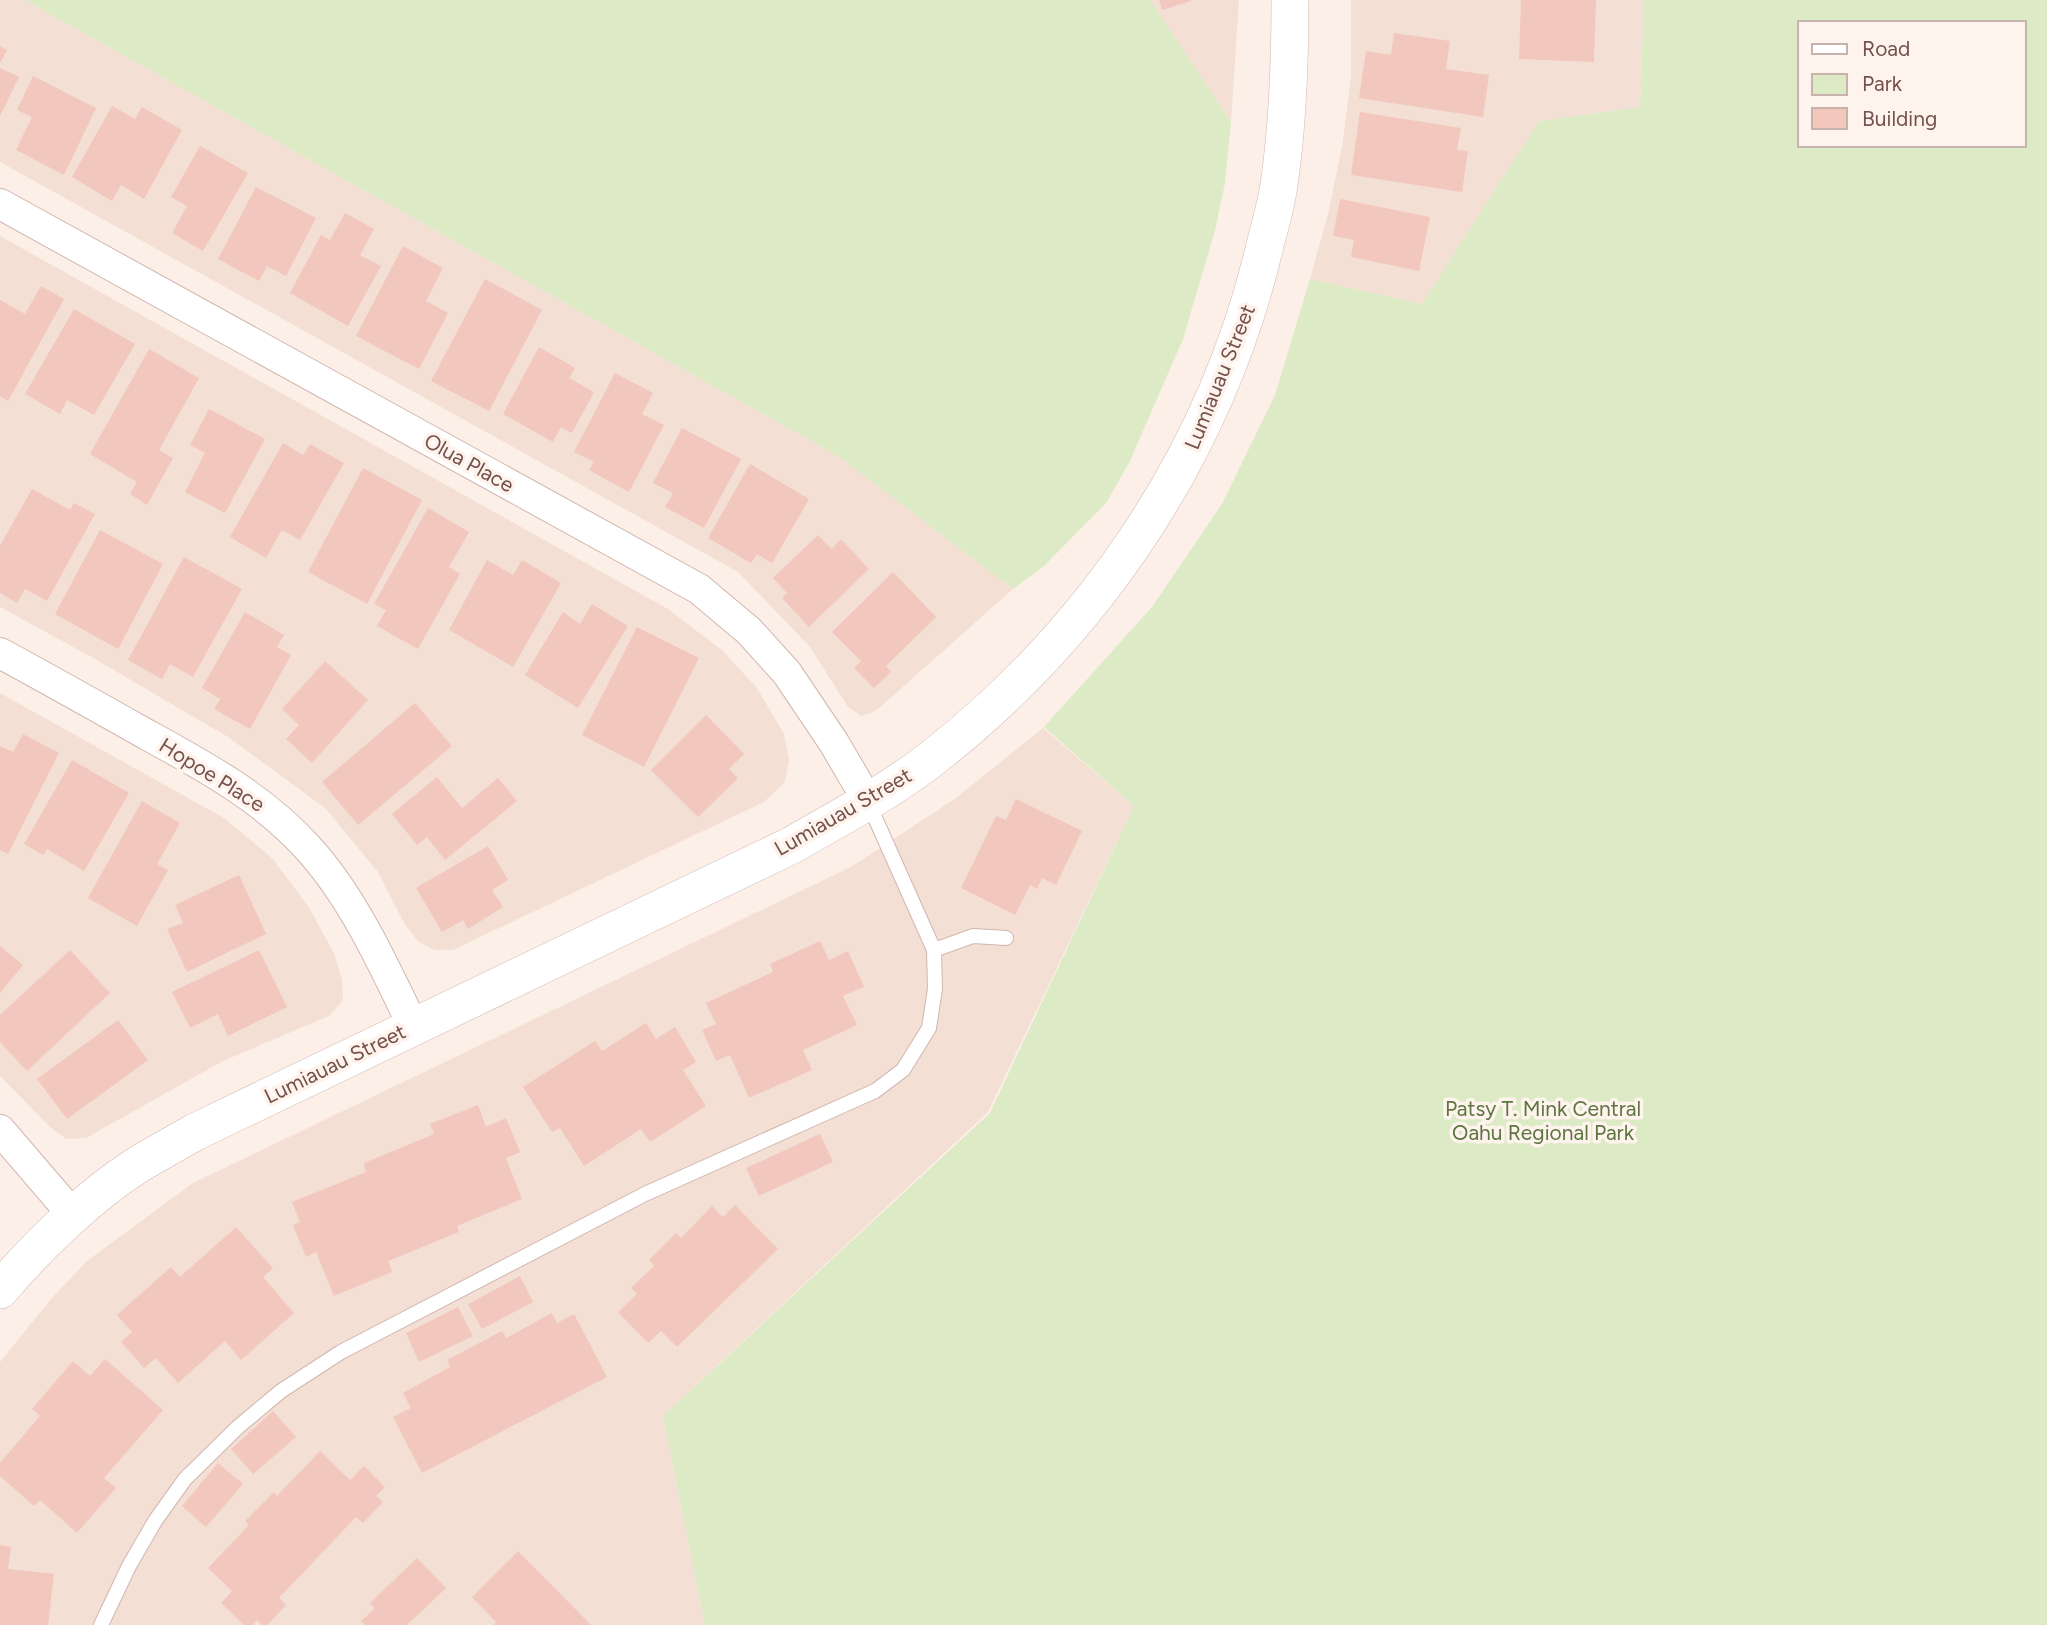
<svg xmlns="http://www.w3.org/2000/svg" width="2047" height="1625" viewBox="0 0 2047 1625" font-family="Figtree,sans-serif">
  <style>
    .residential { fill: #f4dfd5 }
    .green { fill: #dceac5; fill-rule: evenodd }
    .building { fill: #f1c7be }
    .lines { fill: none; stroke-linecap: round; stroke-linejoin: round }
    .service-casing { stroke: #d0b7af; stroke-width: 16 }
    .minor-casing { stroke: #d0b7af; stroke-width: 32 }
    .tertiary-casing { stroke: #d0b7af; stroke-width: 38 }
    .service { stroke: #fff; stroke-width: 14 }
    .minor { stroke: #fff; stroke-width: 30 }
    .tertiary { stroke: #fff; stroke-width: 37 }
    .labels { text-anchor: middle; stroke-width: 7; stroke-linejoin: round; paint-order: stroke }
    .street-label { font-size: 21px; fill: #75514b; stroke: #fff4ed }
    .park-label { font-size: 21px; fill: #5c7541; stroke: #fff4ed }
  </style>
  <rect width="100%" height="100%" fill="#fcefe7"/>
  <path class="residential" d="M0 0H25L838 456 1013 589 877 710 862 716 848 707 810 647 738 572 0 162Z
    M1150 0H1239L1231 122Z
    M1351 0H1644L1640 107 1539 121 1422 304 1310 279 1329 210 1343 141 1351 78Z
    M0 236 668 609 723 651 757 688 784 734 789 760 785 782 764 802 453 950H435L419 942 405 925 378 872 325 808 228 737 95 659 0 607Z
    M0 693 224 818 272 858 308 906 334 953 342 980 343 1000 329 1016 223 1061 86 1138 66 1139 49 1126 0 1076Z
    M1043 728 1134 806 988 1112 663 1416 705 1625H0V1362L51 1299 87 1261 193 1183 851 867 956 798Z"/>
  <path class="green" d="M25 0H1150L1231 122 1225 183 1215 230 1183 339 1129 463 1106 503 1044 566 1013 589 838 456Z
    M1644 0H2047V1625H705L663 1416 990 1113 1134 806 1044 727 1152 607 1222 504 1275 395 1310 279 1422 304 1539 121 1640 107ZM1800 23H2024V145H1800Z"/>
  <path class="building" d="M1159 0H1191V1L1162 10Z
    M1521 0H1596L1594 62 1519 59Z
    M1394 33 1450 41 1446 69 1489 75 1483 117 1359 98 1366 51 1391 55Z
    M0 46 7 50 0 63Z
    M0 68 19 77 0 116Z
    M33 76 96 108 64 175 16 150 32 117 17 110Z
    M112 106 135 119 142 107 182 130 144 199 121 185 112 201 72 177Z
    M1360 112 1461 128 1457 150 1468 151 1462 192 1351 175Z
    M200 146 248 173 203 251 172 233 187 206 171 197Z
    M256 187 316 218 286 276 267 266 259 281 218 259Z
    M1340 199 1430 217 1419 271 1351 257 1354 240 1333 236Z
    M345 213 374 229 360 255 381 266 348 326 290 293 321 235 330 240Z
    M403 246 443 268 426 301 448 313 419 369 356 336Z
    M485 279 542 310 489 411 431 381Z
    M41 286 64 299 8 401 0 396V300L25 314Z
    M74 309 135 344 94 415 67 400 60 414 25 394Z
    M539 347 575 368 569 378 594 392 572 433 561 427 553 442 503 414Z
    M149 349 199 378 159 450 173 458 147 505 130 494 137 482 90 454Z
    M615 373 653 393 642 414 664 425 629 492 589 470 594 462 574 452Z
    M209 409 265 439 225 513 185 492 205 453 190 445Z
    M682 428 741 459 704 528 665 507 673 493 653 483Z
    M283 443 303 455 310 444 344 463 300 540 282 530 266 558 230 537Z
    M750 464 809 499 772 563 757 554 751 563 708 538Z
    M363 468 422 500 367 604 308 572Z
    M32 489 70 510 74 503 95 514 47 601 25 589 17 603 0 593V546Z
    M428 508 469 532 449 567 460 574 418 649 377 626 386 610 374 604Z
    M100 530 163 564 118 649 55 614Z
    M818 535 832 549 841 539 869 569 809 627 782 598 787 593 773 578Z
    M184 557 242 589 193 677 170 664 162 679 128 660Z
    M487 560 513 575 522 560 561 583 513 667 449 630Z
    M893 572 936 617 886 666 891 672 874 688 854 668 861 661 832 632Z
    M592 604 628 626 578 708 525 675 563 612 580 624Z
    M245 612 284 635 277 647 291 655 250 729 214 709 220 699 202 688Z
    M637 627 699 658 644 767 582 735Z
    M325 661 368 700 312 763 286 739 299 725 282 709Z
    M415 703 452 746 358 825 322 782Z
    M706 715 744 754 729 769 738 778 698 817 651 770Z
    M23 734 59 753 8 854 0 850V746L13 752Z
    M72 760 129 793 84 871 47 849 43 855 24 844Z
    M437 777 462 808 498 778 517 801 445 860 427 837 417 845 392 814Z
    M1016 799 1082 831 1056 885 1042 878 1037 889 1030 885 1015 915 961 888 996 816 1006 820Z
    M142 801 180 823 157 864 168 870 137 926 88 898Z
    M488 846 508 880 492 890 503 907 468 929 463 920 442 932 416 888Z
    M239 875 266 934 187 972 167 929 183 923 175 905Z
    M820 941 829 960 848 951 864 987 843 996 857 1025 803 1050 812 1070 749 1098 730 1055 716 1061 702 1030 716 1024 706 1003 773 972 770 964Z
    M0 946 23 965 0 993Z
    M70 950 110 993 27 1071 0 1042V1015Z
    M259 950 287 1007 228 1036 218 1014 190 1028 172 992Z
    M118 1020 148 1060 67 1119 37 1079Z
    M646 1023 656 1039 675 1027 696 1062 683 1070 706 1106 650 1142 641 1129 584 1166 560 1128 552 1132 523 1087 595 1041 602 1051Z
    M478 1105 486 1127 506 1118 520 1152 506 1158 522 1199 457 1226 459 1232 388 1261 392 1272 334 1296 316 1252 306 1257 293 1225 300 1222 292 1202 366 1172 364 1163 434 1134 430 1124Z
    M820 1134 833 1162 759 1196 746 1168Z
    M735 1205 778 1249 677 1347 661 1331 648 1343 618 1312 637 1294 631 1288 654 1266 649 1260 676 1233 681 1238 712 1206 723 1217Z
    M236 1227 273 1268 263 1277 294 1313 241 1360 225 1341 178 1383 156 1358 144 1368 121 1342 132 1332 117 1315 171 1267 180 1277Z
    M520 1276 533 1302 482 1329 468 1304Z
    M458 1307 473 1336 419 1362 406 1333Z
    M552 1313 557 1323 574 1314 607 1377 422 1473 393 1417 411 1408 403 1393 450 1367 447 1360 502 1331 506 1338Z
    M105 1359 163 1410 104 1478 116 1488 77 1533 40 1500 34 1506 0 1476V1463L40 1416 32 1409 73 1361 90 1376Z
    M273 1411 296 1437 253 1474 231 1449Z
    M320 1451 350 1480 364 1466 385 1487 376 1496 383 1502 363 1523 356 1517 279 1598 286 1605 267 1625H262L257 1620 253 1625H244L221 1603 232 1591 208 1568 249 1525 245 1521 274 1492 277 1496Z
    M218 1463 243 1484 206 1527 182 1506Z
    M0 1545 11 1547 8 1569 54 1574 48 1625H0Z
    M518 1551 591 1625H493L496 1622 472 1597Z
    M417 1558 446 1588 407 1625H365L361 1621 375 1608 370 1603Z"/>
  <g class="lines">
    <defs>
      <path id="service" d="M934 950 973 936 1006 938
        M101 1625 129 1566 155 1521 185 1479 238 1427 281 1391 341 1352 645 1194 875 1091 903 1070 929 1028 935 989 934 950 868 802"/>
      <path id="minor" d="M0 204 699 589 749 631 787 673 834 743 868 801
        M0 653C48 679 96 706 144 733 204 766 262 797 308 848 353 897 384 966 413 1026
        M0 1130 73 1215"/>
      <path id="tertiary" d="M0 1290C38 1245 89 1196 139 1164 157 1153 176 1143 195 1132L792 845C840 817 891 791 935 756 1100 626 1219 446 1266 241 1271 223 1276 204 1279 185 1288 124 1290 61 1290 0"/>
    </defs>
    <use href="#service" class="service-casing"/>
    <use href="#minor" class="minor-casing"/>
    <use href="#tertiary" class="tertiary-casing"/>
    <use href="#service" class="service"/>
    <use href="#minor" class="minor"/>
    <use href="#tertiary" class="tertiary"/>
  </g>
  <g class="labels">
    <g class="street-label">
      <text transform="translate(1220 377) rotate(-68)" y="7">Lumiauau Street</text>
      <text transform="translate(469 463) rotate(29)" y="7">Olua Place</text>
      <text transform="translate(212 775) rotate(32)" y="7">Hopoe Place</text>
      <text transform="translate(843 812) rotate(-30)" y="7">Lumiauau Street</text>
      <text transform="translate(335 1064) rotate(-26)" y="7">Lumiauau Street</text>
    </g>
    <g class="park-label">
      <text x="1543" y="1116">Patsy T. Mink Central<tspan x="1543" dy="24">Oahu Regional Park</tspan></text>
    </g>
  </g>
  <rect x="1798" y="21" width="228" height="126" fill="#fff4ed" stroke="#c8b3ac" stroke-width="2"/>
  <rect x="1812" y="44" width="35" height="10" fill="#ffffff" stroke="#c8b3ac" stroke-width="2"/>
  <text x="1862" y="56" font-size="21" fill="#75514b">Road</text>
  <rect x="1812" y="74" width="35" height="21" fill="#dceac5" stroke="#c8b3ac" stroke-width="2"/>
  <text x="1862" y="91" font-size="21" fill="#75514b">Park</text>
  <rect x="1812" y="108" width="35" height="21" fill="#f1c7be" stroke="#c8b3ac" stroke-width="2"/>
  <text x="1862" y="126" font-size="21" fill="#75514b">Building</text>
</svg>
